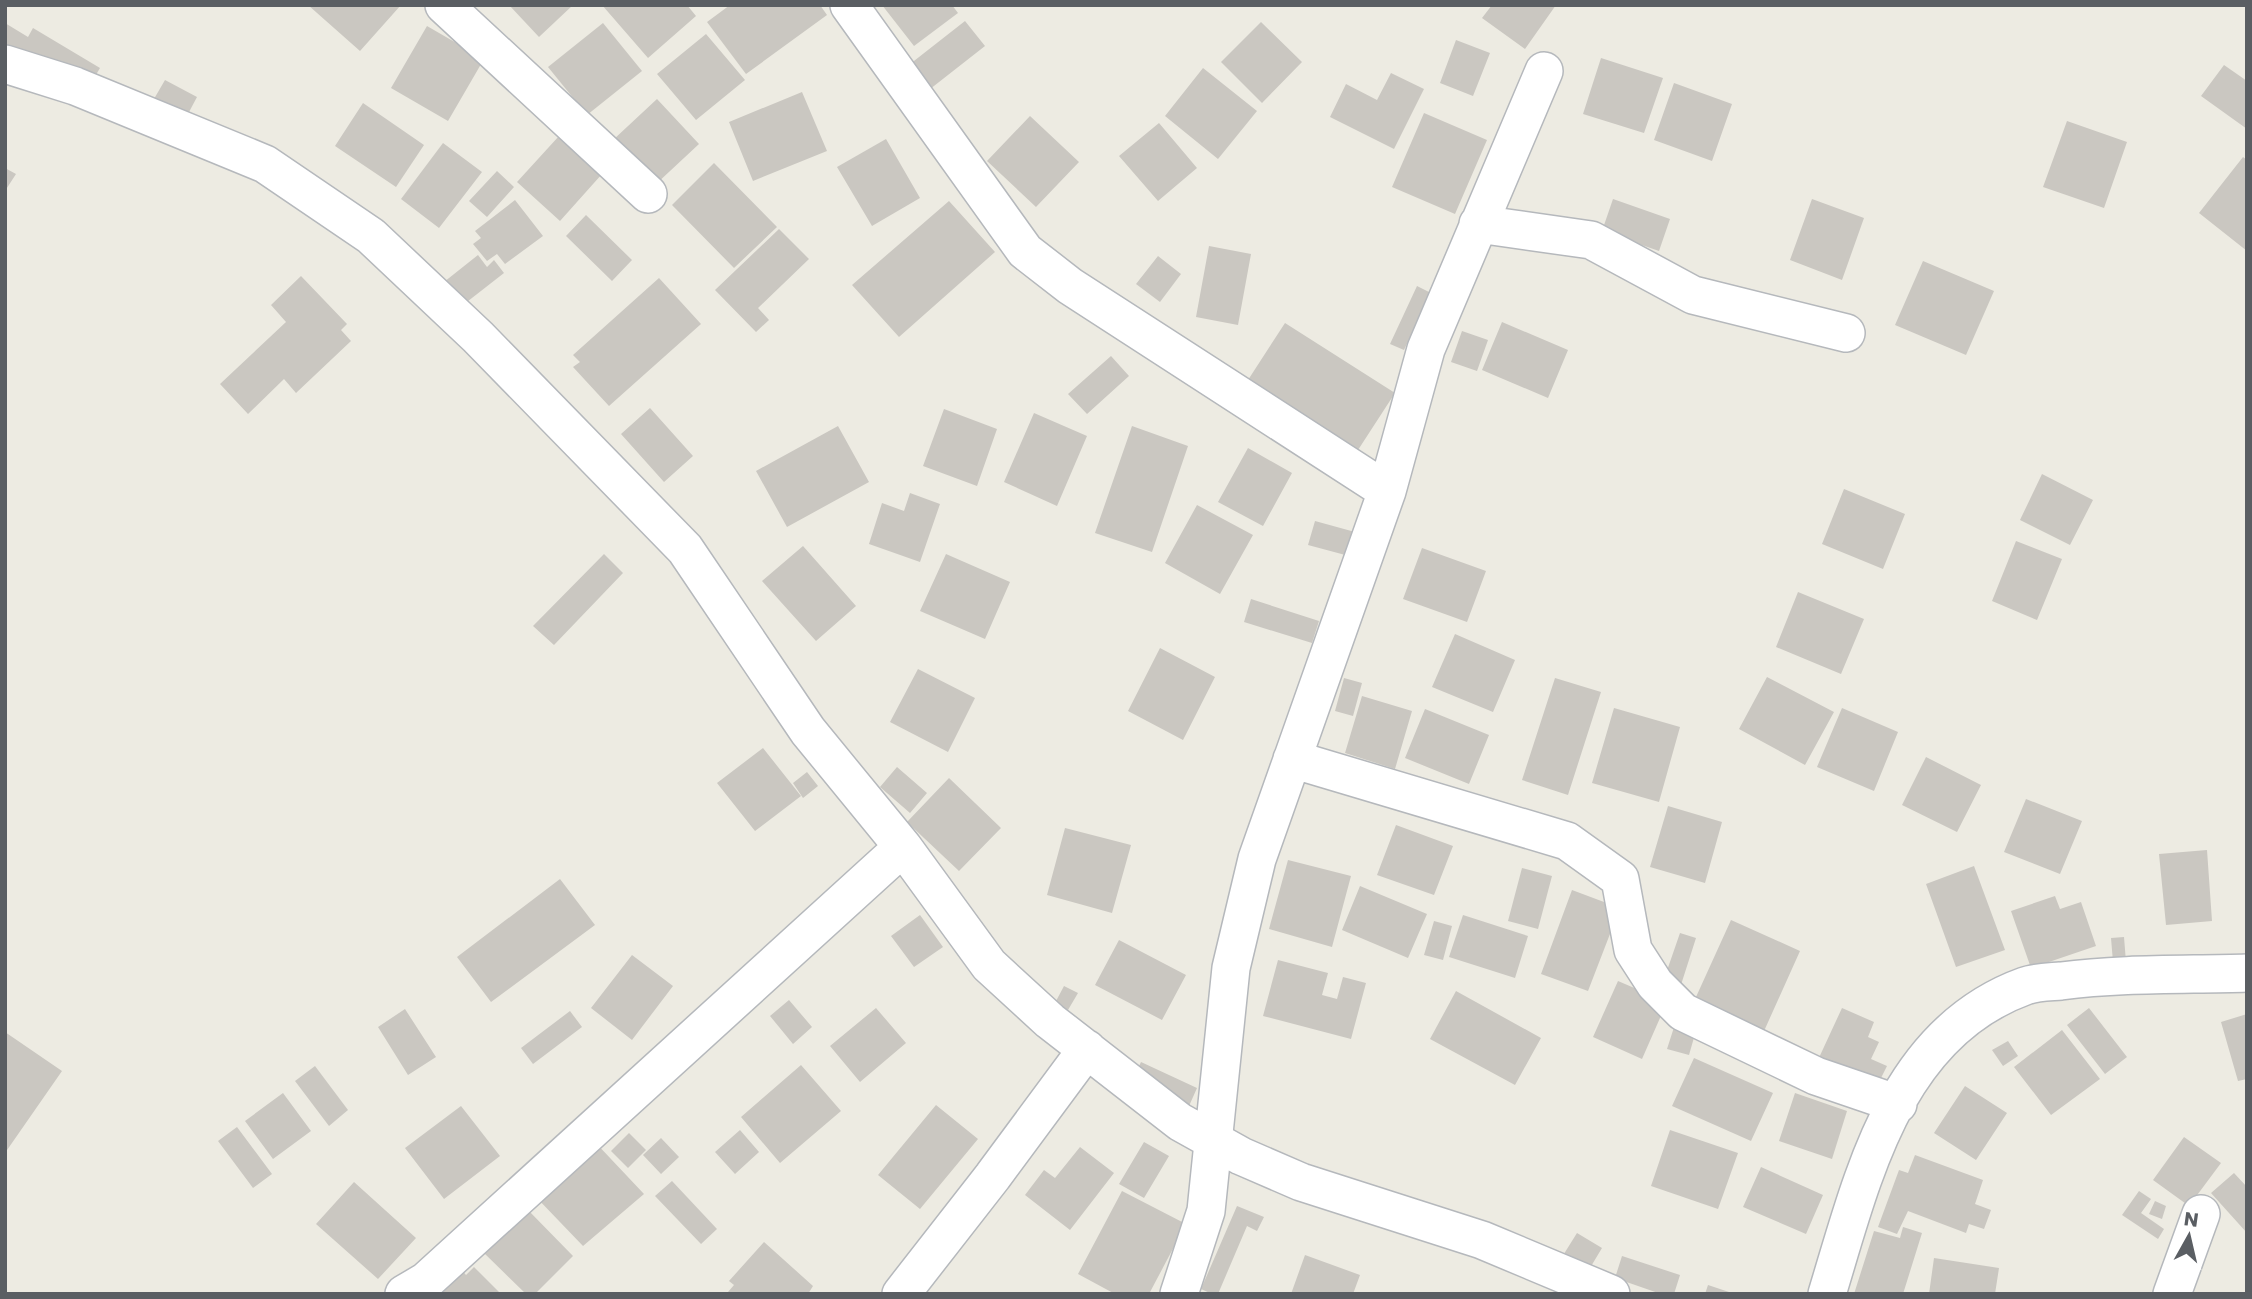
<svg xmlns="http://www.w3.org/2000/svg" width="2252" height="1299" viewBox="0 0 2252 1299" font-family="Poppins,sans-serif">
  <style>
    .building { fill: #cac7c1 }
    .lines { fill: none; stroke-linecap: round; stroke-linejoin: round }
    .minor-casing { stroke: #b5b8bc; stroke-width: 40 }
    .minor { stroke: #fff; stroke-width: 37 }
  </style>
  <rect width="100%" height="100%" fill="#edebe2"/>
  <path class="building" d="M308 5H401L360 51Z
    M509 5H573L539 37Z
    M602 5H687L696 16 648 58Z
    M730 5H820L827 15 746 74 707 22Z
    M882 5H952L958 13 914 46Z
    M1492 5H1556L1525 49 1482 18Z
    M965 21 985 46 925 93 905 68Z
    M1261 22 1302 62 1262 103 1221 62Z
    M5 23 28 37 33 28 100 68 81 100 5 54Z
    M603 23 642 71 587 115 548 67Z
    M427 26 484 59 448 121 391 88Z
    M706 34 745 80 696 120 657 74Z
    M1456 40 1490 53 1473 96 1440 83Z
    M1601 58 1663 78 1644 133 1583 114Z
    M2224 65 2247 81V129L2201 96Z
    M1203 68 1257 111 1218 159 1165 116Z
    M1391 73 1424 89 1394 149 1330 117 1346 84 1377 100Z
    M165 80 197 97 180 129 147 111Z
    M1674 83 1732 104 1712 161 1654 140Z
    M802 92 827 151 753 181 729 122Z
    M657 99 699 144 655 185 613 140Z
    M363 103 424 145 396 187 335 146Z
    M1424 113 1487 140 1455 214 1392 187Z
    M1030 116 1079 162 1036 207 987 161Z
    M2067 121 2127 142 2104 208 2043 187Z
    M1159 123 1197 168 1158 201 1119 156Z
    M559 136 602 174 560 221 517 182Z
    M886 139 920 198 872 226 837 167Z
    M443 143 482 172 439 228 401 199Z
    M2243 157 2247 160V251L2199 213Z
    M714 163 777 227 734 268 672 205Z
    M5 168 16 174 5 191Z
    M497 171 514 187 487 217 469 201Z
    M1613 199 1670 219 1659 251 1602 231Z
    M1812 199 1864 218 1842 280 1790 260Z
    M515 200 543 236 505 264 497 254 487 261 473 244 481 238 475 231Z
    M949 201 995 252 899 337 852 285Z
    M586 215 632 260 612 281 566 236Z
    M779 229 809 259 758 308 769 320 756 332 715 290Z
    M1209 246 1251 254 1238 325 1196 317Z
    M478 255 487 267 494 260 504 273 463 305 444 282Z
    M1158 256 1181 274 1160 302 1136 284Z
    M1923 261 1994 291 1966 355 1895 325Z
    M301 276 347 324 341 330 351 341 296 393 284 379 248 414 220 384 286 322 271 305Z
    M659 278 701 324 609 406 573 367 580 362 573 355Z
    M1417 286 1431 293 1404 350 1390 344Z
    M1502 322 1568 350 1548 398 1482 370Z
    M1285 323 1395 393 1358 450 1248 380Z
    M1462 331 1488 340 1477 371 1451 362Z
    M1111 356 1129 376 1087 414 1068 394Z
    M650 408 693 456 664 482 621 434Z
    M944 409 997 429 977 486 923 466Z
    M1034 413 1087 436 1057 506 1004 482Z
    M838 426 869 482 787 527 756 471Z
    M1132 426 1188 446 1152 552 1095 533Z
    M1248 448 1292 473 1263 526 1218 502Z
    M2042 474 2093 500 2070 545 2020 520Z
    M1844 489 1905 514 1883 569 1822 544Z
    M910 493 940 504 920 562 869 544 882 503 904 511Z
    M1197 505 1253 535 1220 594 1165 563Z
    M1315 521 1355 532 1349 556 1308 545Z
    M2016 541 2062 559 2037 620 1992 601Z
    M803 546 856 606 816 641 762 581Z
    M1422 548 1486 571 1467 622 1403 599Z
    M604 554 623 573 554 645 533 626Z
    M946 554 1010 582 985 639 920 611Z
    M1798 592 1864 619 1841 674 1776 647Z
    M1251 599 1319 621 1312 643 1244 622Z
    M1455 634 1515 660 1493 712 1432 687Z
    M1160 648 1215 677 1183 740 1128 711Z
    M918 669 975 698 948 752 890 722Z
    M1767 677 1834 712 1805 765 1739 729Z
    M1344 678 1362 683 1353 716 1335 711Z
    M1555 678 1601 692 1568 795 1522 780Z
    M1362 696 1412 711 1395 769 1345 753Z
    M1614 708 1680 727 1659 802 1592 783Z
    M1842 708 1898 732 1874 791 1817 767Z
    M1425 709 1489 735 1469 784 1405 758Z
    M763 748 801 796 755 831 717 783Z
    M1926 757 1981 785 1957 832 1902 805Z
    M897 767 927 793 910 813 880 787Z
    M807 772 818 786 803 798 793 783Z
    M949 778 1001 828 959 871 907 822Z
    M2026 799 2082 821 2060 874 2004 852Z
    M1668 806 1722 822 1705 883 1650 867Z
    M1396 825 1453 846 1434 895 1377 875Z
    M1065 828 1131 845 1112 913 1047 895Z
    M2207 850 2212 921 2166 925 2159 854Z
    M1288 860 1351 876 1332 947 1269 929Z
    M1974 866 2005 950 1956 967 1926 884Z
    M1522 868 1552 876 1538 929 1508 921Z
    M560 879 595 925 491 1002 457 957Z
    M1360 886 1427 914 1408 958 1342 930Z
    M1572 890 1620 908 1588 991 1541 974Z
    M2055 896 2060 909 2081 902 2096 946 2031 968 2011 911Z
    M920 915 943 947 914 967 891 936Z
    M1463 915 1528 936 1515 978 1449 957Z
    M1731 920 1800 951 1760 1040 1691 1008Z
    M1434 921 1452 926 1443 960 1424 955Z
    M1680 933 1696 938 1679 991 1662 985Z
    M2124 937 2126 962H2113L2111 938Z
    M1119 940 1186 975 1162 1020 1095 985Z
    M632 955 673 986 632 1040 591 1008Z
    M1278 960 1328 973 1322 995 1337 999 1343 977 1366 983 1351 1039 1263 1016Z
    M1618 981 1667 1002 1642 1059 1593 1037Z
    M1064 986 1078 993 1068 1010 1055 1003Z
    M1456 991 1541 1038 1515 1085 1430 1039Z
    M789 1000 812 1027 793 1044 770 1016Z
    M876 1008 906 1043 860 1082 830 1046Z
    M1842 1008 1874 1022 1868 1037 1879 1042 1871 1059 1887 1066 1876 1088 1817 1062Z
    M2089 1008 2127 1057 2105 1074 2067 1025Z
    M405 1009 436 1057 408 1075 378 1027Z
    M570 1011 582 1027 533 1064 521 1048Z
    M2247 1014V1079L2238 1081 2221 1022Z
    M1676 1021 1697 1027 1689 1055 1667 1049Z
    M2062 1030 2100 1079 2051 1115 2014 1067Z
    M5 1032 62 1071 5 1153Z
    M2008 1041 2018 1056 2003 1066 1992 1050Z
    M1694 1058 1773 1093 1751 1141 1672 1106Z
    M1141 1062 1197 1088 1189 1106 1133 1079Z
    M801 1065 841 1111 780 1163 741 1117Z
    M315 1066 348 1110 329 1126 295 1081Z
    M1965 1086 2007 1113 1976 1160 1934 1133Z
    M283 1093 311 1131 273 1159 245 1121Z
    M1795 1093 1847 1111 1832 1159 1779 1141Z
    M936 1105 978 1139 920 1209 878 1175Z
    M461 1106 500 1156 444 1199 405 1148Z
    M237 1127 272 1174 253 1188 218 1141Z
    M740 1130 759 1152 735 1174 715 1152Z
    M1670 1130 1738 1153 1718 1209 1651 1186Z
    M629 1133 646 1150 628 1168 611 1151Z
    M2184 1137 2221 1163 2189 1206 2153 1180Z
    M661 1138 679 1157 661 1174 643 1155Z
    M594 1141 644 1194 583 1246 535 1196Z
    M1144 1142 1169 1156 1144 1198 1119 1184Z
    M1080 1147 1114 1173 1070 1230 1025 1195 1044 1170 1055 1178Z
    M1915 1155 1983 1180 1975 1204 1991 1210 1984 1229 1969 1224 1966 1233 1908 1211 1897 1234 1878 1227 1899 1170 1908 1173Z
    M1761 1167 1823 1195 1806 1234 1743 1207Z
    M2234 1173 2247 1187V1233L2211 1193Z
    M672 1181 717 1229 701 1244 655 1196Z
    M354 1182 416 1238 378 1279 316 1224Z
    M1122 1191 1186 1224 1149 1294H1115L1078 1274Z
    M2139 1191 2151 1199 2141 1213 2164 1229 2158 1239 2122 1215Z
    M2155 1201 2166 1206 2162 1219 2149 1214Z
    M1237 1206 1264 1217 1257 1231 1247 1226 1218 1294H1212L1201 1289Z
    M528 1210 573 1256 535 1294H526L484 1253Z
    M1903 1227 1922 1233 1903 1294H1854L1874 1231 1900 1238Z
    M1577 1233 1602 1248 1587 1273 1562 1257Z
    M764 1242 813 1286 808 1294 728 1292 734 1285 729 1281Z
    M1305 1255 1360 1275 1353 1294H1291Z
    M1622 1256 1680 1275 1674 1294H1661L1615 1278Z
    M1934 1258 1999 1268 1995 1294H1929Z
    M474 1267 501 1294H442L439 1291 461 1269 466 1275Z
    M1708 1285 1732 1293V1294H1705Z"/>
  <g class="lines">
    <defs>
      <path id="minor" d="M444 5 648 194
        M849 5 1025 251 1070 286 1387 491
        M5 64 75 86 265 164 371 236 478 337 685 549 808 731 903 847 989 965 1050 1021 1180 1122 1241 1156 1301 1182 1482 1240 1611 1294
        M1478 224 1591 240 1693 295 1846 333
        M1292 759 1567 841 1620 879 1633 950 1655 984 1683 1012 1816 1076 1898 1104
        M404 1294 426 1281 903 847
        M901 1294 993 1176 1087 1049
        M1179 1294 1206 1211 1231 968 1257 859 1387 491 1426 349 1544 71
        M1827 1294C1863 1176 1895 1033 2025 986 2036 982 2050 982 2061 981 2122 973 2185 975 2247 973
        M2172 1294 2201 1214"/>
    </defs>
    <use href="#minor" class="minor-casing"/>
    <use href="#minor" class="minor"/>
  </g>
  <rect width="2252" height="1299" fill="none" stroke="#5a5e63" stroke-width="14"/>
  <g transform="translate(2189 1236) rotate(8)" stroke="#ffffff" stroke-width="5" paint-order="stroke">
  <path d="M0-5L12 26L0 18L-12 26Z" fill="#5a5e63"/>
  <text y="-10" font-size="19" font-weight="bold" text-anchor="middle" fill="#5a5e63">N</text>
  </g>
</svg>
